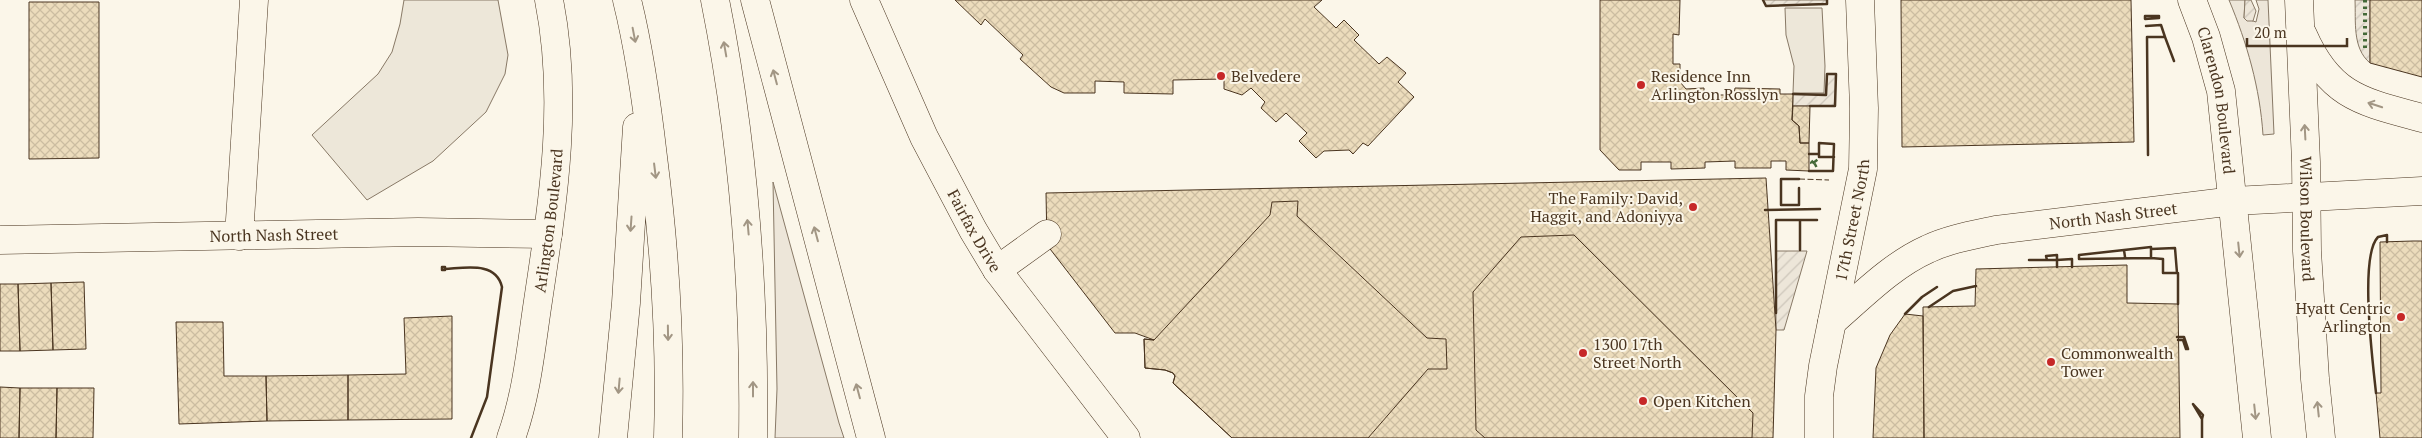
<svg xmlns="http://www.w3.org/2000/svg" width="2422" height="438" viewBox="0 0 2422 438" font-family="'PT Serif',serif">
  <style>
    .grass { fill: #ede6d9; stroke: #887966 }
    .garden { fill: url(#garden-furrows); stroke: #887966 }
    .parking { fill: #ede7d9; stroke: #887966 }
    .building { fill: url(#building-cross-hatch); stroke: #4a3520 }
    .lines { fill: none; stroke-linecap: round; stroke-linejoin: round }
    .minor-casing { stroke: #4a3520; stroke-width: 29 }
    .major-casing { stroke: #4a3520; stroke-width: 29 }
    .highway-casing { stroke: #4a3520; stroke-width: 29 }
    .minor { stroke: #fbf6e9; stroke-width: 28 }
    .major { stroke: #fbf6e9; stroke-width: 28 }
    .highway { stroke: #fbf6e9; stroke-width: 28 }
    .hedge { stroke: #436837; stroke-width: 4; stroke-dasharray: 2.5 4; stroke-linecap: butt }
    .fence { stroke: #4a3520; stroke-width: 1; stroke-dasharray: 6 2.5; stroke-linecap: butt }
    .wall { stroke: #4a3520; stroke-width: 2.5 }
    .oneway { stroke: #a29684 }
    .poi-dot { fill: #c62828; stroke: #fbf6e9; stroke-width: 2 }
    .labels { text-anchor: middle; stroke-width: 4; stroke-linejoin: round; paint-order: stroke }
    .poi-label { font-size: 16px; fill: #4a3520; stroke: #fbf6e9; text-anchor: start }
    .street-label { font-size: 16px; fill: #4a3520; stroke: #fbf6e9 }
  </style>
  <defs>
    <pattern id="garden-furrows" width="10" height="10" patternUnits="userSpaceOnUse" patternTransform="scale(1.25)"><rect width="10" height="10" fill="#ede6d9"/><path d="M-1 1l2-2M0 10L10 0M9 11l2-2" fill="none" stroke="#cdc6ba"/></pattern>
    <pattern id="building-cross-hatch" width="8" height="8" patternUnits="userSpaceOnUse" patternTransform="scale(1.25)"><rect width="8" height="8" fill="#ecdcbc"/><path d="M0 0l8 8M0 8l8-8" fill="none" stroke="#ccbda1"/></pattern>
  </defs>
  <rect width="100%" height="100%" fill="#fbf6e9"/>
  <path class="grass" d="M2229 0H2245L2244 18 2256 22 2259 9 2256 0H2268L2274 134 2263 135C2260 88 2247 43 2229 0Z
    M773 182 839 423 844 438H775L777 389Z"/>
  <path class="garden" d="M1763 0H1827V4L1766 6Z
    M2245 0H2251L2256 11 2253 21H2247L2244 18Z
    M2355 0H2370V63C2352 48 2356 21 2355 0Z
    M1827 74H1836L1835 106H1793V94H1826Z
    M1776 251H1807L1784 330H1776Z"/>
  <path class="parking" d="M404 0H498L508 55 505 74 486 112 433 161 367 200 312 135 378 74 392 52 400 24Z
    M1785 8H1822L1825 66 1824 93H1793L1794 66 1786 35Z"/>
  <path class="building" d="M955 0H1322L1314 7 1336 28 1344 20 1359 35 1354 40 1379 64 1387 57 1406 73 1398 82 1414 97 1368 146 1363 143 1353 154 1349 150 1324 151 1316 158 1299 141 1307 133 1286 113 1276 122 1261 108 1265 102 1251 88 1242 95 1224 89V79L1173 80V94L1124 93V82L1095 81V93H1064L1051 87 1020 59 1023 55 985 19 981 25Z
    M1600 0H1680L1679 35 1673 34V64H1680V82L1686 89 1704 88V95H1734L1735 88 1780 89V94H1793L1792 120 1799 126 1800 143H1809V171L1786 170V161H1771V168H1735V161L1705 162V168L1671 169V162H1641V170H1619L1600 150Z
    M1901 0H2131L2134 142 1902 147Z
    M2370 0H2422V77L2370 63Z
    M29 2H99V158L29 159Z
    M1793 106H1810L1809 143H1800L1799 126 1792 120Z
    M1766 178 1776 330 1773 438H1232L1173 383 1175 376 1173 373 1165 370 1145 368 1144 339 1154 340 1135 333H1115L1047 245 1046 193Z
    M1298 201 1297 216 1427 338 1446 339 1447 369H1428L1368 438H1232L1173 383 1175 376 1173 373 1165 370 1145 368 1144 339 1154 340 1270 215 1272 202Z
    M1574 235 1753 413 1752 438H1485L1476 430 1473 292 1521 237Z
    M2413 241H2422V438H2380L2376 393H2381L2380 242Z
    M2127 265V303L2178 304 2180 438H1924L1923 307 1975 306 1976 269Z
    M84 282 86 349 53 350 51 283Z
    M51 283 53 350 20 351 18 284Z
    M0 284H18L20 351H0Z
    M1905 314 1923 316 1924 438H1873L1876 368 1890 335Z
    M452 316V419L348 420V375L406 374 404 318Z
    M176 322H223L224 376H266L267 421 179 424Z
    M348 375V420L267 421 266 376Z
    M0 387 20 388 19 438H0Z
    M20 388H57L56 438H19Z
    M57 388H94L93 438H56Z"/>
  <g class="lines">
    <defs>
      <g id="minor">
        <path id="s1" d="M864 0 924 137 973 230 997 270 1126 438"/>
        <path d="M239 236 254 0"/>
        <path id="s2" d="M0 240 418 232 548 234"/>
        <path d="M997 270 1047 234"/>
        <path id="s3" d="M1832 322C1862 296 1892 265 1928 249 1949 239 1973 235 1996 230L2234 201 2422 191"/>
        <path id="s4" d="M511 438C527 394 531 347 538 301 553 201 569 101 549 0"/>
      </g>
      <g id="major">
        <path id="s5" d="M2192 0 2206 37 2221 91 2257 438"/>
        <path id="s6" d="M2299 0 2306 162 2307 251 2315 379 2321 438"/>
        <path d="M2303 35C2330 97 2363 102 2422 118"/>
        <path id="s7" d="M1819 438V396L1823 366 1863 169 1864 108 1860 0"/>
      </g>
      <path id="highway" d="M627 0C640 52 647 105 653 157 665 251 671 344 668 438
        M715 0C744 145 755 290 753 438
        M755 0 871 438
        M613 438 626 303 637 127"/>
    </defs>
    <use href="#minor" class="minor-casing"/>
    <use href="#major" class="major-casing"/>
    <use href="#highway" class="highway-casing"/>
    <use href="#minor" class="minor"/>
    <use href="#major" class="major"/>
    <use href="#highway" class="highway"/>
    <path class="hedge" d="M2365 0V50
      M1815 160 1818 164 1814 166 1812 163Z"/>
    <path class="fence" d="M1799 179 1829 180"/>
    <path class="wall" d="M1763 0 1766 6 1827 4V0
      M2145 16H2159V18L2145 19Z
      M2146 26 2161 25 2165 37H2147L2148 155
      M2165 37 2174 61
      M1793 94 1826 95 1827 74H1836L1835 106H1810
      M1819 154V157H1834
      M1809 171H1833L1834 144 1819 143V154H1809
      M1799 188V205H1781V179H1799
      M1765 210 1820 209
      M2151 249 2175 248 2177 273
      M1800 250V220
      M2124 250 2151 247V258L2079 259V255L2124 250 2125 257
      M2151 258 2163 259V273H2178V304
      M2029 260H2057V255L2046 256 2047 260
      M442 267H445V270H442Z
      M2057 267V260L2072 259V267
      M445 269C465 268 496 261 502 287L487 397 471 438
      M1929 307 1953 291 1976 286
      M1776 313V220H1817
      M1905 314 1922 297 1937 287
      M2177 337H2184L2188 349H2186L2183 340H2178
      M2376 393C2373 364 2359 256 2378 237L2387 235V242
      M2193 404 2203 415 2202 419Z
      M2202 438V419"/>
  </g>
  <defs><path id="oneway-shaft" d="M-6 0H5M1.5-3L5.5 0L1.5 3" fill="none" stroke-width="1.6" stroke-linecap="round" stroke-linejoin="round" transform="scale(1.25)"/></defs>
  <g class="oneway">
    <use href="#oneway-shaft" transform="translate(634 35) rotate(79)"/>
    <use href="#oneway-shaft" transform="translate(725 49) rotate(-100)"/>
    <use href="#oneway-shaft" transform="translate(775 77) rotate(-105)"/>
    <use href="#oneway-shaft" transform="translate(2375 105) rotate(-162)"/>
    <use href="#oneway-shaft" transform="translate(2305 132) rotate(-93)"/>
    <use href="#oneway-shaft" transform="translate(655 171) rotate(83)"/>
    <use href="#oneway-shaft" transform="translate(631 224) rotate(94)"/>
    <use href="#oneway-shaft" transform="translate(748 227) rotate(-95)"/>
    <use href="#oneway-shaft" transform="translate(816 234) rotate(-105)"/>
    <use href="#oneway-shaft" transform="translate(2239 250) rotate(84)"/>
    <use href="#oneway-shaft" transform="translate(668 333) rotate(89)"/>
    <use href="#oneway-shaft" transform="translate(619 386) rotate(95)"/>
    <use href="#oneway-shaft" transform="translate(753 389) rotate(-90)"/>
    <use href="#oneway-shaft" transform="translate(858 391) rotate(-105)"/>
    <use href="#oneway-shaft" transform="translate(2318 409) rotate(-96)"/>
    <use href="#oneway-shaft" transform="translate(2255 412) rotate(84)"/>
  </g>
  <g class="poi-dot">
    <circle cx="1221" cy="76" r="5"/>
    <circle cx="1641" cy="85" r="5"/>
    <circle cx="1693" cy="207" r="5"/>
    <circle cx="2401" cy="317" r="5"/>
    <circle cx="1583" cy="353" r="5"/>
    <circle cx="2051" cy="362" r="5"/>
    <circle cx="1643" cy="401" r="5"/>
  </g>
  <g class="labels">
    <g class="poi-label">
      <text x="1231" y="82">Belvedere</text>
      <text x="1651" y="82">Residence Inn<tspan x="1651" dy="18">Arlington Rosslyn</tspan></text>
      <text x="1683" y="204" text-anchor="end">The Family: David,<tspan x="1683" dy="18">Haggit, and Adoniyya</tspan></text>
      <text x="2391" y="314" text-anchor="end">Hyatt Centric<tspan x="2391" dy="18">Arlington</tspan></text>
      <text x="1593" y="350">1300 17th<tspan x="1593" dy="18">Street North</tspan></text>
      <text x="2061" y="359">Commonwealth<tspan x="2061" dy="18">Tower</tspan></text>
      <text x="1653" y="407">Open Kitchen</text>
    </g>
    <g class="street-label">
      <text dy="6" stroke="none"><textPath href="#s5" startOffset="104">Clarendon Boulevard</textPath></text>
      <text dy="6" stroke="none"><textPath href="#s3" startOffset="310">North Nash Street</textPath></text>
      <text dy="6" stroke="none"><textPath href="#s6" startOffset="219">Wilson Boulevard</textPath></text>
      <text dy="6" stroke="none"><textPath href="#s4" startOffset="221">Arlington Boulevard</textPath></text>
      <text dy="6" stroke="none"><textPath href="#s7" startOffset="221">17th Street North</textPath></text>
      <text dy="6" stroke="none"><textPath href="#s1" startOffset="256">Fairfax Drive</textPath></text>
      <text dy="6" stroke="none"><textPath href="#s2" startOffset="274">North Nash Street</textPath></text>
    </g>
  </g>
  <path d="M2247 38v8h100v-8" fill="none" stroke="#4a3520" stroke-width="2.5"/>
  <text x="2254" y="38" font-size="15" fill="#4a3520" stroke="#fbf6e9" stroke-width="4" paint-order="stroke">20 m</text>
</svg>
